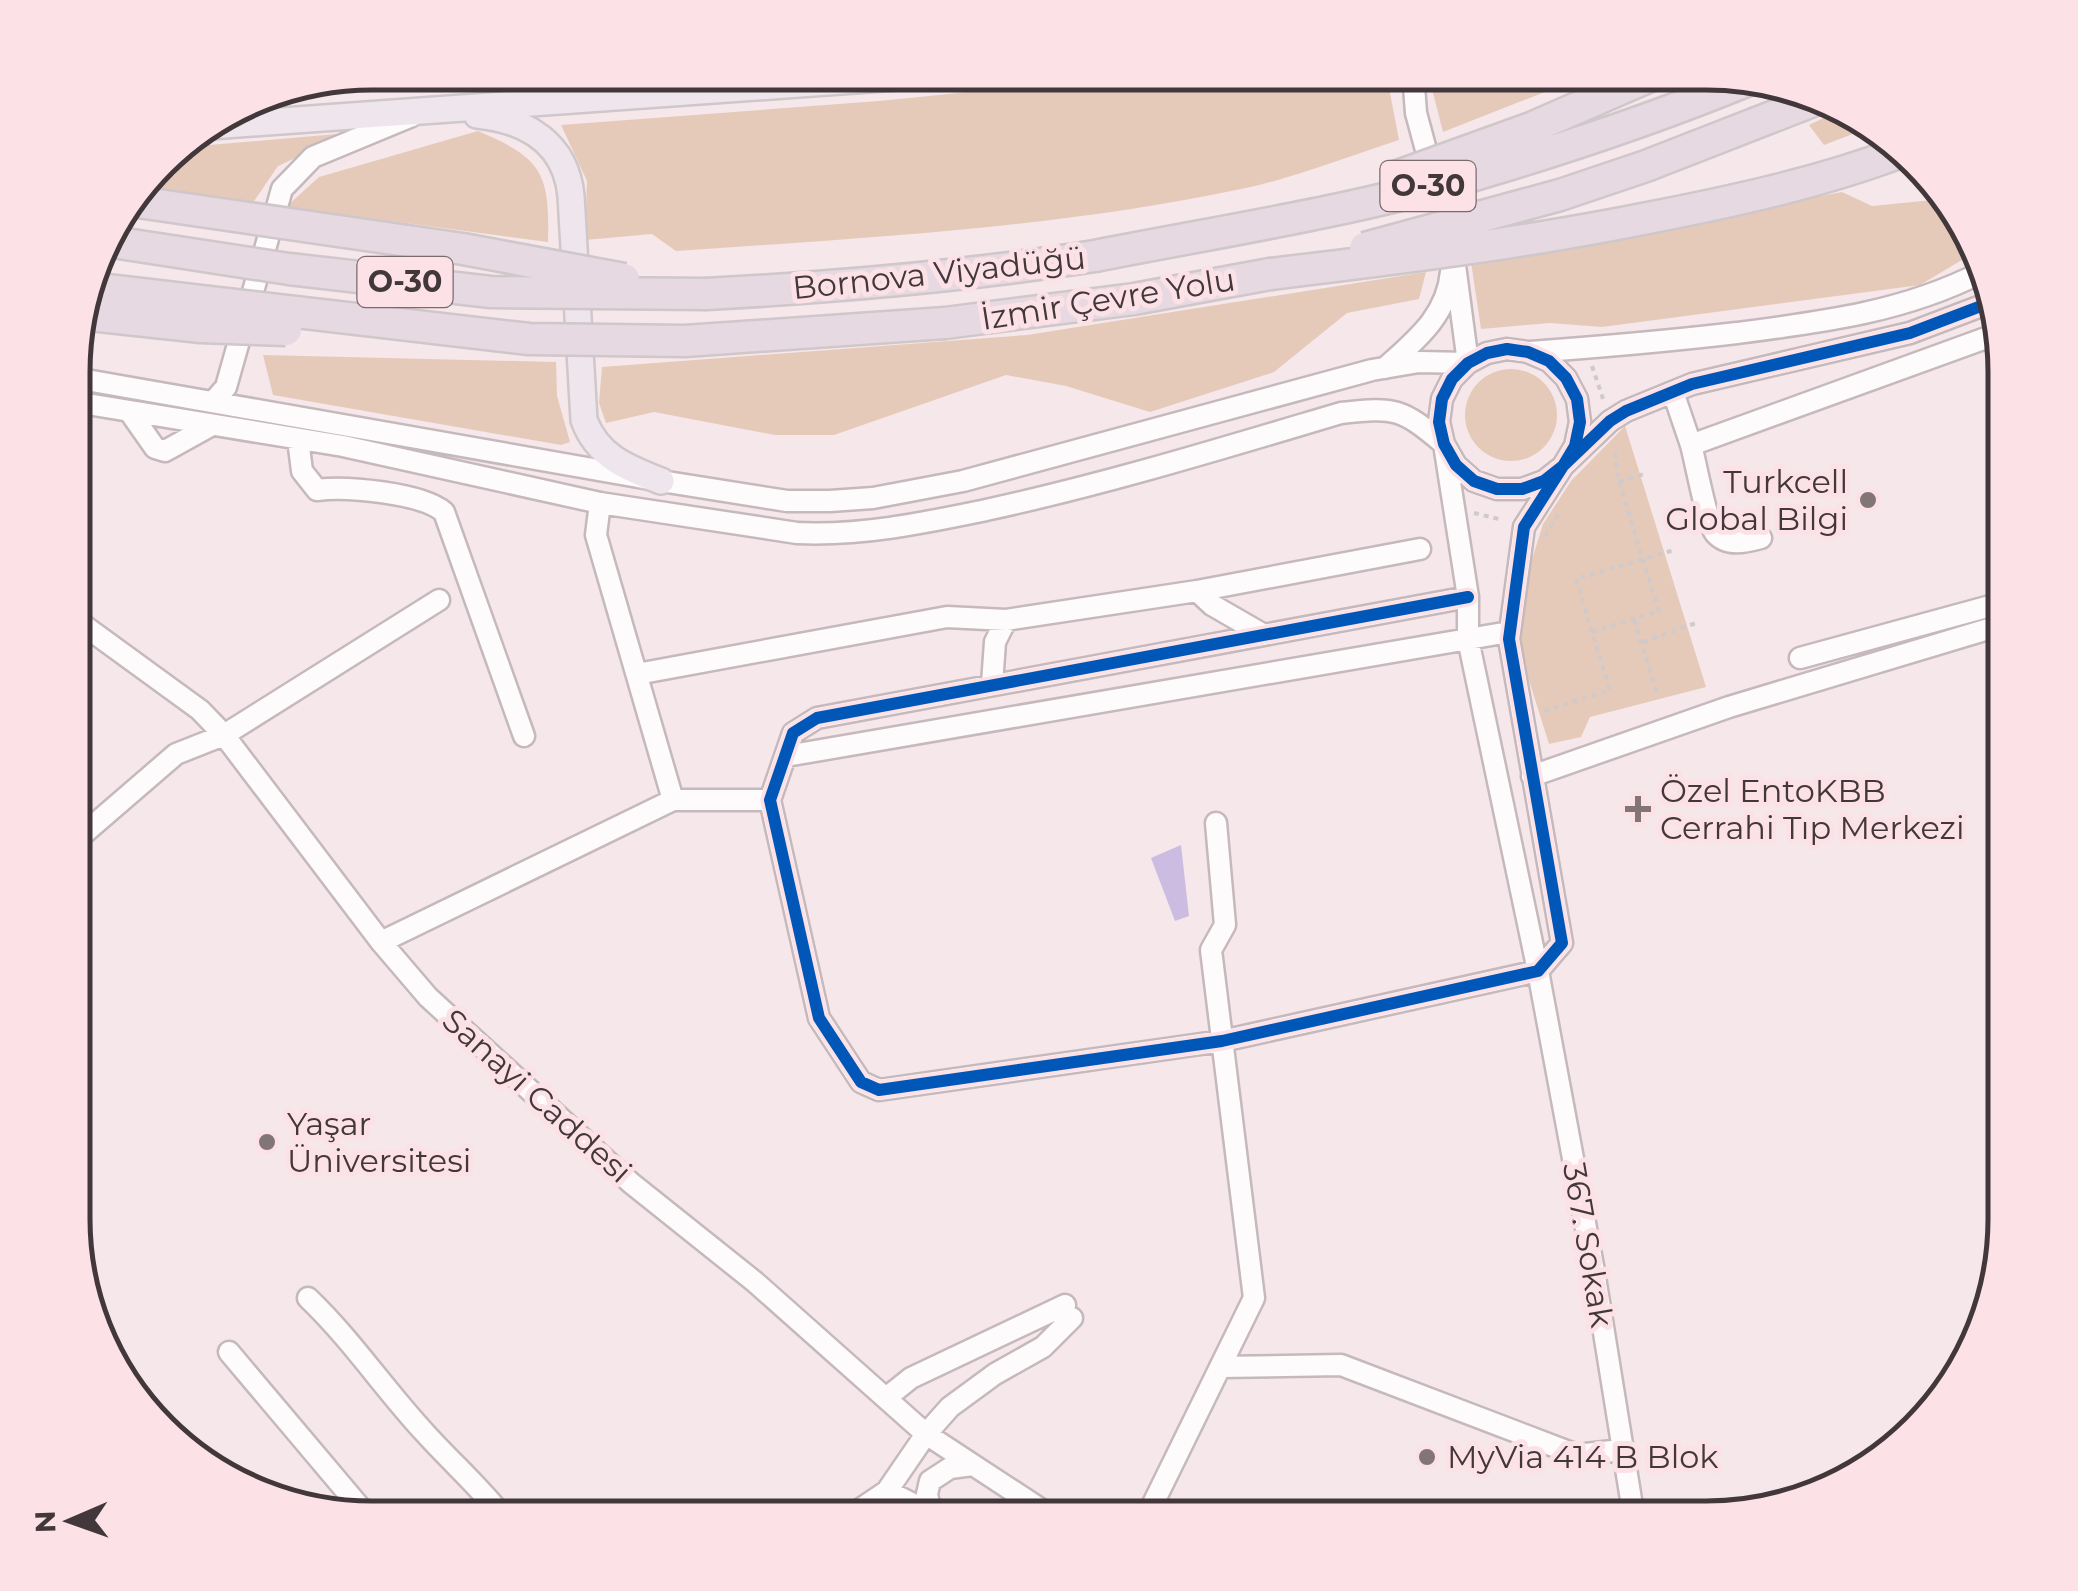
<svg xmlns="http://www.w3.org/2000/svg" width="2078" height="1591" viewBox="0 0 2078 1591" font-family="Montserrat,sans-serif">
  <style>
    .green { fill: #e5caba }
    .water { fill: #ccbce1 }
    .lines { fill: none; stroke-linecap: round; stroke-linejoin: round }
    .minor-casing { stroke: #c5b9bc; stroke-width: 25 }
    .major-casing { stroke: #cfc7c9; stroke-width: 30 }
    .highway-casing { stroke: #cfc7c9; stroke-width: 35 }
    .path { stroke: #d0cacb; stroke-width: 4; stroke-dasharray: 5 5; stroke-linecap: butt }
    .minor { stroke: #fefbfc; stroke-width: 20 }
    .major { stroke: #efe6ed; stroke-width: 25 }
    .highway { stroke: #e6d9e2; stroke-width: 30 }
    .highway-bridge-casing { stroke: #cfc7c9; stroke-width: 35; stroke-linecap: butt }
    .highway-bridge { stroke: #e6d9e2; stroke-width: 30 }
    .cycleway-casing { stroke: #fce1e7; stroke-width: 19 }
    .cycleway { stroke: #0057b8; stroke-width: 12 }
    .poi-dot { fill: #817578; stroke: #fce1e7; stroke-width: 4 }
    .labels { text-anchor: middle; stroke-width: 10; stroke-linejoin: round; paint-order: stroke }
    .shield { fill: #fce1e7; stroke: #7a6a6e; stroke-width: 2.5 }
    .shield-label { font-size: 30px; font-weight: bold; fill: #42373a }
    .street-label { font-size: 32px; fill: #42373a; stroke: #fce1e7 }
    .poi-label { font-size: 32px; fill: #42373a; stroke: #fce1e7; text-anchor: start }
    .rim { fill: none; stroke: #42373a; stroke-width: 5 }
  </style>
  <rect width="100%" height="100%" fill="#f6e7ea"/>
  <path class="green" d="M1157 73H1394L1390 93 1399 140C1349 156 1297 177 1246 188 1058 228 867 238 676 251L652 234 585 240 587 181 561 125 879 101Z
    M1437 73H1593L1443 132 1432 89Z
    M1842 109 1871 127 1824 145 1809 125Z
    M478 131C542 158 550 173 548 242L286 207 319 177Z
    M349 133 278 166 250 207 139 190 174 148Z
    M1842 192 1872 206 1943 199 1975 240 1977 251 1920 285 1602 327 1550 323 1481 329 1471 262Z
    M1426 272 1419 299 1347 313 1274 372 1150 412 1066 386 1006 375 834 435H775L654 412 606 423 599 403 602 367 1027 335Z
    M263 355 556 362 557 396 570 442 561 445 273 395Z
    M1465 415a46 46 0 1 1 92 0a46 46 0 1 1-92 0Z
    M1625 426 1706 687 1590 717 1581 737 1549 744 1517 642 1523 588 1543 524 1571 481Z"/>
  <path class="water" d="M1181 845 1189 916 1175 921 1151 858Z"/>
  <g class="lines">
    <defs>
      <path id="minor" d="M1413 73 1416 113 1453 250 1468 363
        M1530 352C1599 347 1668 341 1737 333 1823 322 1904 312 1982 272
        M1385 368C1416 340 1447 316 1451 272
        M75 378 661 481 787 501H830L873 498 963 481 1372 370 1419 362 1468 363
        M1673 392 1691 445
        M75 402 343 446 600 503 797 533C862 536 923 523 986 510 1106 484 1223 448 1341 413 1396 407 1401 408 1444 444L1468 597V639L1538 971 1594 1271 1634 1518
        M213 402 226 387 282 189 313 157 412 116
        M129 411 155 448 165 451 212 425
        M298 439 302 471 317 490C346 486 422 493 444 512L524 736
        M600 503 596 535 673 800
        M1761 538C1746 542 1727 547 1715 533 1706 521 1696 463 1691 445L1997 334
        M1197 591 1212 605 1264 635
        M1468 597 817 718 793 733 770 800 819 1018 861 1082 879 1090 1222 1041 1538 971 1562 943 1509 639 1524 527 1563 466 1575 446 1580 422 1577 399 1566 378 1549 361 1528 352 1507 349 1487 353 1468 363 1452 379 1442 399 1439 422 1444 444 1456 465 1474 481 1497 489H1522L1544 481 1563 466 1610 421 1626 411 1692 384 1910 333 1989 303
        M75 619 200 710 224 735 381 942 428 997 631 1183 755 1282 926 1434 1054 1518
        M1800 658 2005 602
        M637 674 947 617 1006 620 1197 591 1420 549
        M992 684 995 642 1006 620
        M786 756 1509 632
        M1532 776 1729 707 2005 624
        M74 842 176 754 224 735 439 600
        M381 942 673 800H770
        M308 1298C352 1340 384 1389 425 1433 451 1462 480 1487 504 1518
        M229 1352 369 1518
        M1220 1367 1341 1365 1577 1455 1621 1450
        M886 1398 911 1378 1065 1305
        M887 1491 939 1517
        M931 1513 927 1494 930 1481 950 1468 973 1465
        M847 1518 887 1491 926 1434 950 1407 995 1374 1043 1347 1072 1318
        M1146 1518 1254 1298 1211 950 1225 925 1216 823"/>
      <path id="major" d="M477 115C526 120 566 143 571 196L584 420C597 456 627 468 661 481
        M211 126 953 73"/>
      <path id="highway" d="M706 294C837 287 966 276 1095 256
        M945 323 1134 299 1270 274"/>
    </defs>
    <use href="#minor" class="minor-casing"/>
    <use href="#major" class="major-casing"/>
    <use href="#highway" class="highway-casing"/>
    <path class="path" d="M1592 366 1603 399
      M1619 482 1647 473
      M1474 513 1503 520
      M1545 536 1560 512
      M1634 620 1658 696
      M1592 632 1576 579 1674 550
      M1643 642 1699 622
      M1544 711 1610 690 1592 632 1659 611 1619 482 1614 448"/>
    <use href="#minor" class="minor"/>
    <use href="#major" class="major"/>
    <use href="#highway" class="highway"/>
    <defs>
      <path id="highway-bridge" d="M1395 177 1531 128 1657 73
        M131 201 463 249 624 279
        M106 241 289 269 491 292 706 294
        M1365 248 1560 195 1646 166 1823 97
        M1095 256C1227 230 1363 210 1491 170 1578 144 1666 114 1751 79
        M1270 274C1397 259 1523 243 1648 218 1735 201 1823 182 1906 150
        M90 288 529 339 685 341 945 323
        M81 314 201 327 286 330"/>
    </defs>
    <use href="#highway-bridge" class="highway-bridge-casing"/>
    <use href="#highway-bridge" class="highway-bridge"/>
    <defs>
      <path id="cycleway" d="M1468 597 817 718 793 733 770 800 819 1018 861 1082 879 1090 1222 1041 1538 971 1562 943 1509 639 1524 527 1563 466 1575 446 1580 422 1577 399 1566 378 1549 361 1528 352 1507 349 1487 353 1468 363 1452 379 1442 399 1439 422 1444 444 1456 465 1474 481 1497 489H1522L1544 481 1563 466 1610 421 1626 411 1692 384 1910 333 1989 303"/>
    </defs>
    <use href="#cycleway" class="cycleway-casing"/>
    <use href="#cycleway" class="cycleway"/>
  </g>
  <g class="poi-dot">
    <circle cx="1868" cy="500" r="10"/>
    <path d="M1633 794h10v10h10v10h-10v10h-10v-10h-10v-10h10z"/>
    <circle cx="267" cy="1142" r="10"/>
    <circle cx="1427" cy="1457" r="10"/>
  </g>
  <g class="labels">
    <g class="shield">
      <rect x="1380.5" y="161" width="95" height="50" rx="8"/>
      <rect x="357.5" y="257" width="95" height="50" rx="8"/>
    </g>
    <g class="shield-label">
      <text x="1428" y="196">O-30</text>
      <text x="405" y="292">O-30</text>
    </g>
    <g class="street-label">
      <text transform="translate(939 273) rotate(-6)" y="11">Bornova Viyadüğü</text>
      <text transform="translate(1108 299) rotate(-9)" y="11">İzmir Çevre Yolu</text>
      <text transform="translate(537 1096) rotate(42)" y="11">Sanayi Caddesi</text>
      <text transform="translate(1588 1245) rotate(80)" y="11">367. Sokak</text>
    </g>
    <g class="poi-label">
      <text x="1848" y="493" text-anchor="end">Turkcell<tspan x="1848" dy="37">Global Bilgi</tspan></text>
      <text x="1660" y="802">Özel EntoKBB<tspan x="1660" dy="37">Cerrahi Tıp Merkezi</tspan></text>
      <text x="287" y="1135">Yaşar<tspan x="287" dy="37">Üniversitesi</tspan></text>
      <text x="1447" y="1468">MyVia 414 B Blok</text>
    </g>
  </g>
  <path d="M0 0H2078V1591H0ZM372 90H1706A282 282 0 0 1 1988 372V1219A282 282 0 0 1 1706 1501H372A282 282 0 0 1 90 1219V372A282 282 0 0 1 372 90Z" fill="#fce1e7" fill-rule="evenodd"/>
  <path class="rim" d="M372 90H1706A282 282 0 0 1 1988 372V1219A282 282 0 0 1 1706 1501H372A282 282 0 0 1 90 1219V372A282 282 0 0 1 372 90Z"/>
  <g transform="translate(70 1521) rotate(268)" stroke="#fce1e7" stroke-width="8" paint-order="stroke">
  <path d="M0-8L18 38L0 25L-18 38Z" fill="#42373a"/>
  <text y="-15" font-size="28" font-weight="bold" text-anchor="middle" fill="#42373a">N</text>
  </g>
</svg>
